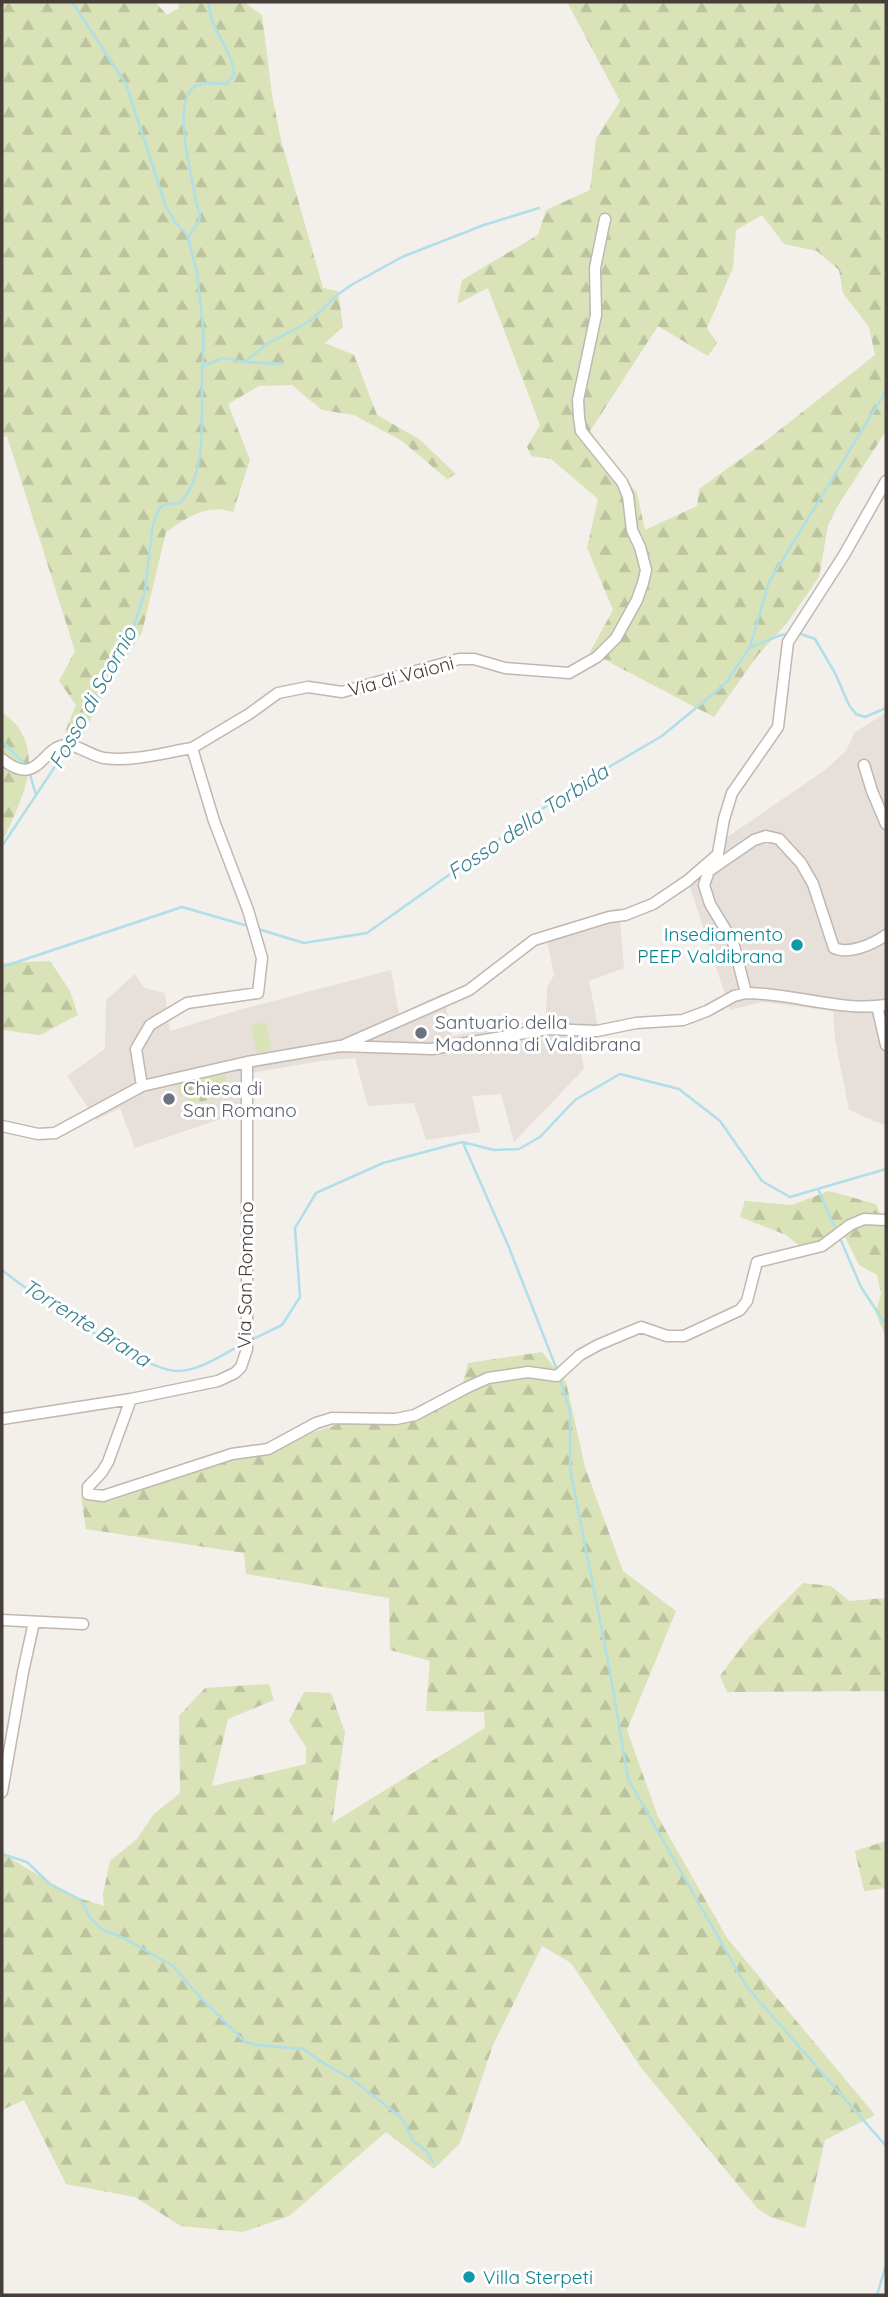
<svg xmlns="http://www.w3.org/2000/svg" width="888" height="2297" viewBox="0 0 888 2297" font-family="Quicksand,sans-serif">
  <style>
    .residential { fill: #e7dfd9 }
    .forest { fill: url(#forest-firs); fill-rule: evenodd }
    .cemetery { fill: url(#cemetery-stones) }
    .pitch { fill: #dae2b8 }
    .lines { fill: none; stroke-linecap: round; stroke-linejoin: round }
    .stream { stroke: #afdfe8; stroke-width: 2.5 }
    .minor-casing { stroke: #c1b7b1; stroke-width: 13 }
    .minor { stroke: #fff; stroke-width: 10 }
    .culture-dot { fill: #0f9aa8; stroke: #fff; stroke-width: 2.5 }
    .worship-dot { fill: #6b7280; stroke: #fff; stroke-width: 2.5 }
    .labels { text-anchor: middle; stroke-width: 6; stroke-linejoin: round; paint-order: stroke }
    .street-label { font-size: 19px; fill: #473e39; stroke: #fff }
    .culture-label { font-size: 19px; fill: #0d838f; stroke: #fff; text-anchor: end }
    .worship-label { font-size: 19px; fill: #5b616d; stroke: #fff; text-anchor: start }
    .water-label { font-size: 21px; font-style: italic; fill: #388090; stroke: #fff }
  </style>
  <defs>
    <pattern id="forest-firs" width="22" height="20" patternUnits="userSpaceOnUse" patternTransform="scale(1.75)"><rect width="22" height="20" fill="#dae2b8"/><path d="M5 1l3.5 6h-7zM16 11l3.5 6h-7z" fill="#bcc39f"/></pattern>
    <pattern id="cemetery-stones" width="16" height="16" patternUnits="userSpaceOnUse" patternTransform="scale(1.75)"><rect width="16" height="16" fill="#dae2b8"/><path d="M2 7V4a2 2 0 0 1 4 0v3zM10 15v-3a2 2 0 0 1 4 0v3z" fill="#bcc39f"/></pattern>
  </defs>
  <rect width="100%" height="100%" fill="#f3efeb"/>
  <path class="residential" d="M886 713V1008L881 1009 886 1026V1126L849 1110 835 1039 833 1011 762 1002 730 1010 689 884 726 838 825 770 846 751 855 732Z
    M619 908 624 968 589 981 600 1037 578 1036 584 1069 514 1142 501 1094 472 1096 480 1132 426 1140 414 1103 368 1106 355 1058 321 1061 240 1075 244 1111 135 1148 120 1108 96 1120 67 1076 105 1049 106 1000 135 974 144 988 165 993 170 1031 239 1010 391 970 399 1014 443 993 452 1036 546 1019 547 987 554 975 545 930Z"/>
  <path class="forest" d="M2 2H155L167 15 179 8 178 2H244L262 15 272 95 281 140 323 288 338 291 343 327 325 343 354 355 377 415 419 439 456 474 447 479 402 441 354 415 322 410 292 385 259 386 228 404 250 460 233 512C207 503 188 517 166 532L142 632 103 693 80 742 65 732 76 705 59 681 75 651 7 436 2 437Z
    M567 2H886V431L837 507 828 525 819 577 787 623 757 656 714 717 590 652 613 610 587 548 598 499 551 459 531 456 527 447 540 425 488 288 457 304 462 280 538 235 546 210 590 190 596 139 620 101ZM762 215 784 244 817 251 839 270 843 293 869 327 875 355 763 443 699 489 697 506 645 530 637 493 590 431 658 326 708 356 717 343 707 328 733 268 736 230Z
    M2 712C7 717 14 721 18 727 44 764 17 808 2 843Z
    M50 961 70 991 78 1015 40 1035 2 1030V963Z
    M829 1191 876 1204 886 1228V1338L876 1313 881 1293 877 1275 859 1265 844 1235 801 1247 786 1235 740 1217 745 1201 792 1205Z
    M542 1352 566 1382 585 1467 623 1571 676 1611 627 1730 658 1817 727 1938 875 2115 825 2140 805 2228 770 2217 758 2209 642 2069 571 1963 542 1946 493 2045 460 2143 434 2169 386 2132 289 2216 243 2232 181 2226 135 2197 66 2184 24 2100 2 2110V1853L72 1896 104 1906 103 1894 110 1861 137 1839 154 1814 180 1793 179 1716 205 1688 269 1684 274 1700 228 1719 212 1786 306 1764V1747L289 1721 304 1692 331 1693 345 1732 332 1823 485 1728 484 1712 426 1711 430 1661 390 1650 389 1598 246 1574 244 1553 86 1529 81 1497 110 1501 226 1461 274 1453 310 1433 339 1424 412 1419 454 1398 463 1383 468 1363Z
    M803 1583 831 1586 849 1601 886 1598V1691L727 1692 720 1676 749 1637Z
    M886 1841V1888L864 1891 855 1851Z"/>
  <path class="cemetery" d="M225 1074 230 1096 188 1104 185 1095 181 1097 177 1086Z"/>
  <path class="pitch" d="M266 1022 271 1050 256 1052 251 1025Z"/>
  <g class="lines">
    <path class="stream" d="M189 237C191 230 199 224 200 218 200 214 197 206 196 202 193 178 171 104 194 87 203 81 216 83 226 84L234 76C235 52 208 29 209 2
      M245 362 267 344 310 321 337 295 353 284 402 257 484 225 539 208
      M202 367 222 358 245 362 283 364
      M798 633 815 639 835 673 849 705 856 714 865 717 886 708
      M751 647 781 635 791 634
      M2 741 26 765
      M71 741 83 725 132 632 145 591 153 524 159 509 164 505 180 503C208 473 201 418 202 380 202 362 205 344 203 326 201 309 199 291 197 273 195 260 189 250 189 237L175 222 166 207 126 84 72 2
      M29 771 36 795
      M2 846 68 747
      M258 929 304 943 367 933 566 792 662 736 725 684 750 647 769 582 886 391
      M2 967 182 907 248 926
      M463 1143 508 1245 557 1370
      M819 1191 836 1230
      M839 1236 861 1287 886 1325
      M2 1270C32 1294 144 1371 177 1371 201 1371 224 1353 245 1343
      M251 1340 282 1325 300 1297 295 1228 316 1193 383 1163 462 1142 494 1150 519 1149 540 1137 575 1100 620 1074 679 1089 720 1121 762 1181 790 1197 886 1169
      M559 1376 570 1412V1469L609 1666 628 1779 746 1986 886 2146
      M2 1854 27 1862 50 1884 81 1900 89 1916 101 1929 122 1937 173 1966 198 1995 245 2042 258 2045 303 2049 325 2064 353 2080 397 2114 404 2122 413 2141 427 2151 433 2162
      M877 2295 886 2265"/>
    <defs>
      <path id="minor" d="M192 748 249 714 278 693 308 687 342 692 459 659H474L505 668 569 673 597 657 616 638 637 600 643 583 646 570 640 547 632 530 628 496 622 482 581 431 579 417 578 400 596 315 595 268 605 219
        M2 759C40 790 41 744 68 745 80 746 92 756 104 758 133 762 163 753 192 748L214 821 248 910 262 958 258 993 187 1003 150 1025 136 1049 142 1086
        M864 765 872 791 886 824
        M716 865 724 819 732 793 778 727 788 642 844 555 886 481
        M746 993 733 942 710 904 704 885 709 871 754 840 766 836 779 839 801 863 813 884 834 948C849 955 873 944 886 935
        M877 1006 886 1045
        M344 1045 469 990 534 940 609 917 625 915 653 904 687 881 716 856
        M2 1126 38 1134 55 1133 142 1086 247 1062 340 1046 432 1049 549 1029 597 1031 636 1023 683 1020 707 1011 734 996 746 993C792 993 841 1012 886 1005
        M131 1399 108 1462 102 1472 88 1487V1494L103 1496 232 1454 268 1449 316 1423 332 1418 396 1419 415 1415 466 1388 488 1378 528 1372 557 1376 580 1355 598 1345 641 1327 667 1336H684L740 1310 747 1301 757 1262 822 1246 850 1225 864 1219 886 1220
        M2 1419 131 1399 218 1381 235 1373 241 1367 247 1349V1062
        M2 1620 83 1624
        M2 1792 23 1672 34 1622"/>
    </defs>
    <use href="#minor" class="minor-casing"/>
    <use href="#minor" class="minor"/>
  </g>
  <g class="culture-dot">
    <circle cx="797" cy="945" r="7"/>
    <circle cx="469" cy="2277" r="7"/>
  </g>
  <g class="worship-dot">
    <circle cx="421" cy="1033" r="7"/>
    <circle cx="169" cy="1099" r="7"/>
  </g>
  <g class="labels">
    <g class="street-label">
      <text transform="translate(401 676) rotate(-15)" y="7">Via di Vaioni</text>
      <text transform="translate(245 1275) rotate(-89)" y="7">Via San Romano</text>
    </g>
    <g class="culture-label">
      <text x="783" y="941">Insediamento<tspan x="783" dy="22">PEEP Valdibrana</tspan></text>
      <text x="483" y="2284" text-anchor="start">Villa Sterpeti</text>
    </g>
    <g class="worship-label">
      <text x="435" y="1029">Santuario della<tspan x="435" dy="22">Madonna di Valdibrana</tspan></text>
      <text x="183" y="1095">Chiesa di<tspan x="183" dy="22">San Romano</tspan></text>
    </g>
    <g class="water-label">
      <text transform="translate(93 698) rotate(-61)" y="7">Fosso di Scornio</text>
      <text transform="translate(528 822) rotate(-34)" y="7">Fosso della Torbida</text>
      <text transform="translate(86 1323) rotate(32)" y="7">Torrente Brana</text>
    </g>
  </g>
  <rect width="888" height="2297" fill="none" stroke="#473e39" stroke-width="7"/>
</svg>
